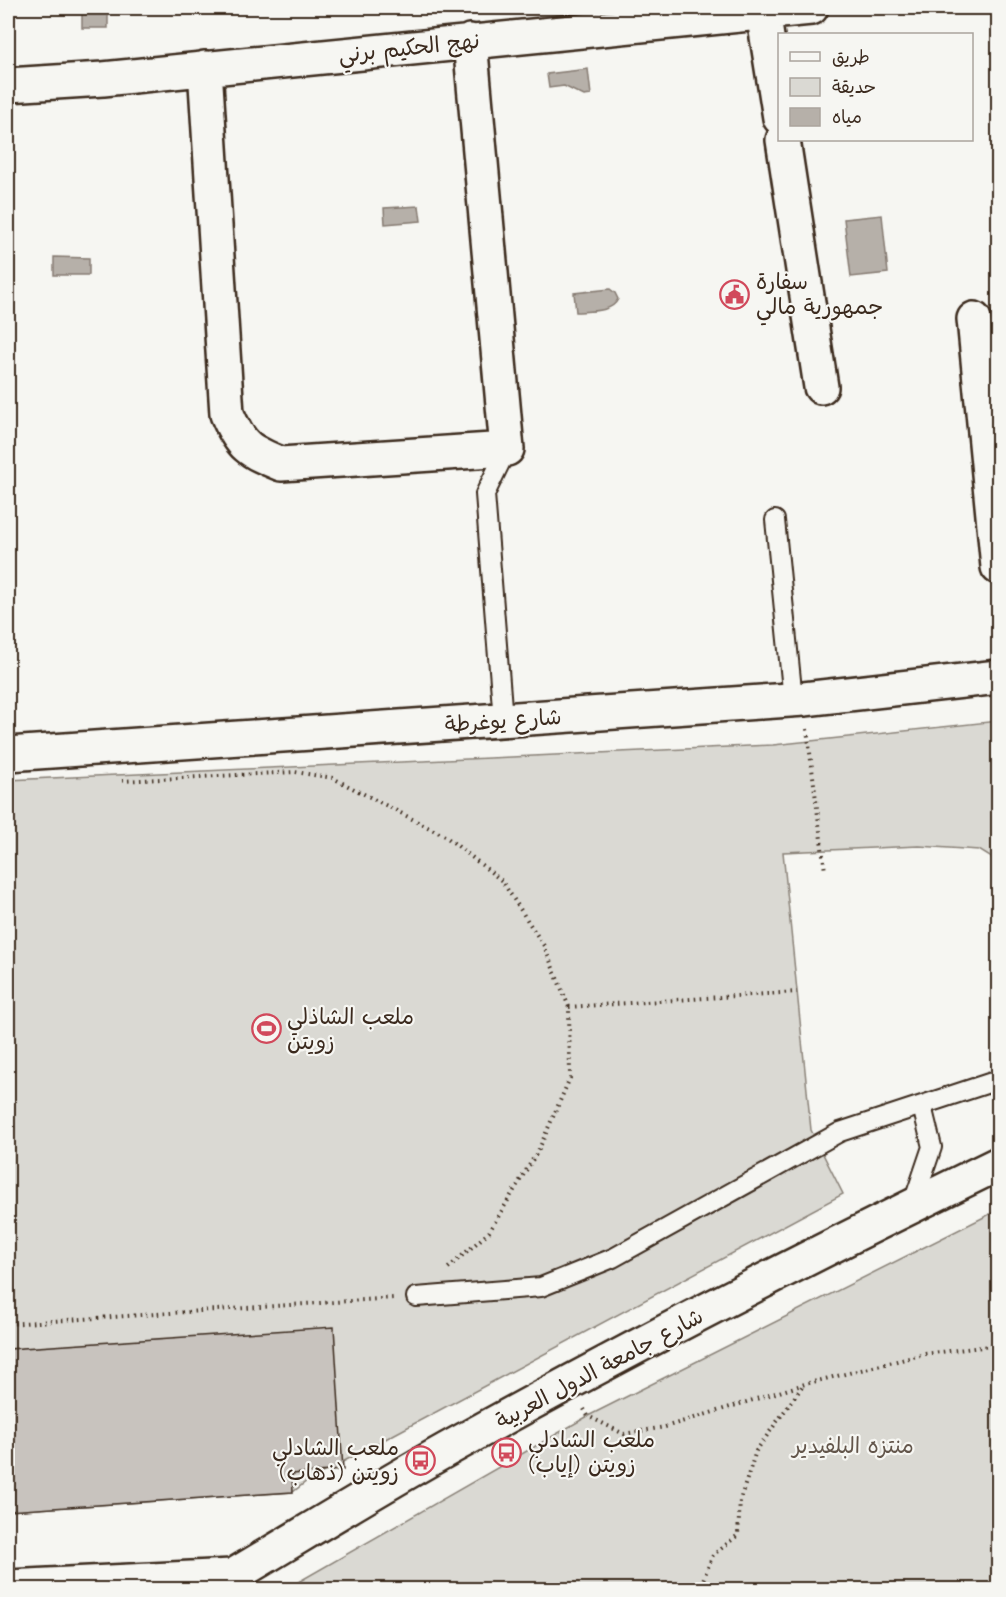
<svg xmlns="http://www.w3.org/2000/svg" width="1006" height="1597" viewBox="0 0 1006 1597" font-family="'Comic Neue','Playpen Sans Arabic',sans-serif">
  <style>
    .green { fill: #dad9d3; stroke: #8a8278; stroke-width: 1.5 }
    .water { fill: #b6b0a9; stroke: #857a71; stroke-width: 1.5 }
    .building { fill: #c8c3be; stroke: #3b2a1e; stroke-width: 1.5 }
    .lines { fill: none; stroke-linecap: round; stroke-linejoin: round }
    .lane-casing { stroke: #3b2a1e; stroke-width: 22 }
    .street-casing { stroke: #3b2a1e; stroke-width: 38 }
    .secondary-casing { stroke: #3b2a1e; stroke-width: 38 }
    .path { stroke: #3b2a1e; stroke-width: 4; stroke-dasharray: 1.5 4.5; stroke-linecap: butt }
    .lane { stroke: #f6f6f2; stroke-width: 18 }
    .street { stroke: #f6f6f2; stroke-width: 33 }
    .secondary { stroke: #f6f6f2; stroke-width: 33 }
    .labels { text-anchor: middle; stroke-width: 4.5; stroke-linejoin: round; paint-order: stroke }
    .street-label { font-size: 22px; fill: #3b2a1e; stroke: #f6f6f2 }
    .poi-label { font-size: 22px; fill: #3b2a1e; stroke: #f6f6f2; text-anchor: start }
    .park-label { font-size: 22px; fill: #63564b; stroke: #f6f6f2 }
  </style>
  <rect width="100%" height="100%" fill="#f6f6f2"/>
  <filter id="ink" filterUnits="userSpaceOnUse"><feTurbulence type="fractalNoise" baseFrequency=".0167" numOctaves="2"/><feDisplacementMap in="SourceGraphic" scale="12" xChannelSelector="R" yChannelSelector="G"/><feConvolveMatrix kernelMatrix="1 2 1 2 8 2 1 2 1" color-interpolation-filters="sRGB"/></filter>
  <g filter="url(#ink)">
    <path class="green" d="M998 721V862L979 850 919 846 783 852 811 1130 843 1194 307 1481 293 1492 8 1511V780L773 745Z
      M998 1210V1589H286L588 1416Z"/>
    <path class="water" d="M82 8H108V28H82Z
      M588 69 591 95 584 96 564 86 549 88 547 74Z
      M419 206 421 221 385 224 384 208Z
      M882 215 888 273 851 277 844 219Z
      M54 257 89 258V275H54Z
      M610 289 615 293 618 299C612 313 589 311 576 312L574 293Z"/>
    <path class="building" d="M334 1327 343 1470 292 1474 293 1492 8 1511V1349Z"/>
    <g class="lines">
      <defs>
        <path id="lane" d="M775 520 793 700
          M503 720 485 494 507 449
          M912 1206 932 1147 922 1106
          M416 1297 541 1287 613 1258 840 1132 998 1080"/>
        <path id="street" d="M763 12 780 118
          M205 68 227 414C241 447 249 451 281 464L507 449 470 41
          M8 85 103 79 811 8
          M783 140 821 387
          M974 319 998 567"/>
        <path id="secondary" d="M8 754 804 699 998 677
          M8 1587 232 1576
          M209 1590C291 1542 372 1491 455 1445 633 1346 815 1253 998 1164"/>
      </defs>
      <use href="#lane" class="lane-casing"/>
      <use href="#street" class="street-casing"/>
      <use href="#secondary" class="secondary-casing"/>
      <path class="path" d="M807 729 825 871
        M122 781 295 772 333 778 445 836 502 881 544 946 569 1007 570 1078 539 1149 489 1232 446 1270
        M569 1007 797 992
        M8 1324 394 1298
        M584 1409 588 1416 624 1434 665 1427 805 1384 925 1354 998 1345
        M699 1590 713 1555 738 1535 740 1500 756 1451 804 1384"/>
      <use href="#lane" class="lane"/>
      <use href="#street" class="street"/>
      <use href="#secondary" class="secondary"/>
    </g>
  </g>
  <defs>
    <symbol id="civic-ring" viewBox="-11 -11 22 22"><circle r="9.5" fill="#f6f6f2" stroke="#d1495b" stroke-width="1.5"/><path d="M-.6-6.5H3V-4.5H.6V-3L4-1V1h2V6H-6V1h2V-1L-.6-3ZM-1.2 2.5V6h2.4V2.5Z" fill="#d1495b"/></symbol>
    <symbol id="stadium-ring" viewBox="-11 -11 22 22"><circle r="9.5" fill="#f6f6f2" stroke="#d1495b" stroke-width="1.5"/><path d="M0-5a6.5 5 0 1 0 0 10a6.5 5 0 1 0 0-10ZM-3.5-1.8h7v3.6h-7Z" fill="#d1495b"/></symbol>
    <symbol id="bus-ring" viewBox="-11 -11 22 22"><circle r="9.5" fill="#f6f6f2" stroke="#d1495b" stroke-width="1.5"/><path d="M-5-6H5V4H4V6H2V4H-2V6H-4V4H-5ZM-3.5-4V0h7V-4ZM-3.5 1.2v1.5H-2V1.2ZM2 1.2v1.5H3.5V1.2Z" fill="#d1495b"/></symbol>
  </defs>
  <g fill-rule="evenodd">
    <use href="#civic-ring" x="718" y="278" width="33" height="33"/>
    <use href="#stadium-ring" x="250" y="1012" width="33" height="33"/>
    <use href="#bus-ring" x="490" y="1436" width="33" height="33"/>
    <use href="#bus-ring" x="404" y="1444" width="33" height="33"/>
  </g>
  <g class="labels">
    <g class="street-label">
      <text transform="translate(409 47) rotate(-6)" y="8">نهج الحكيم برني</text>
      <text transform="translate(503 720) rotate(-4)" y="8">شارع يوغرطة</text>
      <text transform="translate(599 1368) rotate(-28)" y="8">شارع جامعة الدول العربية</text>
    </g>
    <g class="poi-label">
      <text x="756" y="289">سفارة<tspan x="756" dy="25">جمهورية مالي</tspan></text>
      <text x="287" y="1024">ملعب الشاذلي<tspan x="287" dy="25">زويتن</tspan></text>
      <text x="528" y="1447">ملعب الشادلي<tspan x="528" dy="25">زويتن (إياب)</tspan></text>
      <text x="399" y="1455" text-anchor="end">ملعب الشادلي<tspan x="399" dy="25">زويتن (ذهاب)</tspan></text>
    </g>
    <g class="park-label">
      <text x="853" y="1453">منتزه البلفيدير</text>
    </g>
  </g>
  <rect width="1006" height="1597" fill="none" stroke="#f6f6f2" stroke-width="30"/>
  <rect x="15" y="15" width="976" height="1567" fill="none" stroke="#3b2a1e" stroke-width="2" filter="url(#ink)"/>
  <rect x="778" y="33" width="195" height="108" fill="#f6f6f2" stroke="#aba49d" stroke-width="1.5"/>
  <rect x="790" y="52" width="30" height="9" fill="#f6f6f2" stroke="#aba49d" stroke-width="1.5"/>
  <text x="832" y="63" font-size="18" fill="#3b2a1e">طريق</text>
  <rect x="790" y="78" width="30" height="18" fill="#dad9d3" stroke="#aba49d" stroke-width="1.5"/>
  <text x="832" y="93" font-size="18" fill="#3b2a1e">حديقة</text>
  <rect x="790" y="108" width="30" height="18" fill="#b6b0a9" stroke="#aba49d" stroke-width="1.5"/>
  <text x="832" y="123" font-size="18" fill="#3b2a1e">مياه</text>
</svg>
